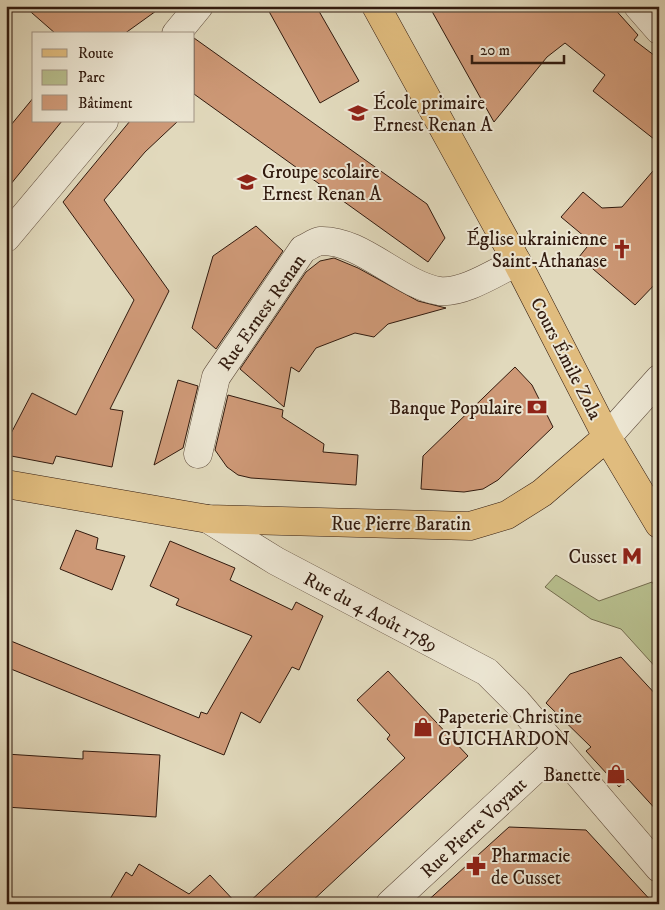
<svg xmlns="http://www.w3.org/2000/svg" width="665" height="910" viewBox="0 0 665 910" font-family="'IM FELL DW Pica',serif">
  <style>
    .green { fill: #b7be8d; stroke: #746c4e }
    .building { fill: #ce9977; stroke: #311a0e }
    .lines { fill: none; stroke-linecap: round; stroke-linejoin: round }
    .minor-casing { stroke: #5d4a3a; stroke-width: 29 }
    .primary-casing { stroke: #311a0e; stroke-width: 29 }
    .minor { stroke: #ece6d3; stroke-width: 28 }
    .primary { stroke: #e0bc7e; stroke-width: 28 }
    .labels { text-anchor: middle; stroke-width: 4; stroke-linejoin: round; paint-order: stroke }
    .poi-label { font-size: 19px; fill: #311a0e; stroke: #ece6d3; text-anchor: start }
    .street-label { font-size: 19px; fill: #311a0e; stroke: #ece6d3 }
  </style>
  <rect width="100%" height="100%" fill="#e1d9bc"/>
  <filter id="stains"><feTurbulence type="fractalNoise" baseFrequency=".004" numOctaves="4"/><feColorMatrix values="0 0 0 0 .2 0 0 0 0 .09 0 0 0 0 .02 0 0 0 .5 -.17"/></filter>
  <radialGradient id="worn" r=".72"><stop offset=".6" stop-color="#630" stop-opacity="0"/><stop offset="1" stop-color="#630" stop-opacity=".3"/></radialGradient>
  <path class="green" d="M556 575 599 601 652 582 659 594V671L621 629 591 619 545 587Z"/>
  <path class="building" d="M24 6H163L124 34H56Z
    M266 6H316L359 81 320 103Z
    M429 6H612L638 35 634 40 659 59V143L593 91 605 75 565 43 547 57 494 122Z
    M194 38 427 204 445 238 428 262 194 94Z
    M34 97V121H62L6 190V131Z
    M130 121H178L145 152 104 200 169 291 110 409 123 411 112 467 56 456 53 464 6 455V443L32 393 76 415 134 300 63 202Z
    M659 164V280L635 305 579 257 591 242 561 217 583 192 602 208 622 207Z
    M256 226 283 251 216 349 192 328 213 256Z
    M334 258 358 268 418 301 446 308 388 324 374 337 355 333 316 348 299 372 291 367 284 407 240 369 306 272 320 261Z
    M515 367 532 385 553 427 498 480 483 489 464 492 421 489 423 456Z
    M178 380 198 386 183 448 154 465Z
    M228 395 283 410 282 417 324 444 323 452 358 455 356 485 251 478 238 475 227 467 215 450Z
    M76 530 98 538 96 549 125 556 112 590 60 569Z
    M170 541 235 568 230 580 292 610 296 602 323 616 299 670 292 667 260 723 241 712 224 755 6 667V639L199 718 201 712 207 714 252 636 176 605 179 599 150 586Z
    M621 657 659 698V813L628 779 619 787 586 751 591 747 546 703 570 674Z
    M388 671 468 756 309 904H247L405 758 387 739 390 735 357 700Z
    M83 751 160 755 156 817 6 807V754L83 759Z
    M509 827 586 830 654 904H424Z
    M139 864 189 894 210 875 237 904H107L126 872 132 876Z"/>
  <g class="lines">
    <defs>
      <path id="minor" d="M638 6 659 30
        M176 34 199 6
        M6 238 104 121
        M607 437 659 379
        M198 454 216 377 303 249C308 247 315 242 320 241 361 239 399 284 439 291 463 294 496 272 517 262
        M208 519 276 561 487 672 517 702 659 868
        M390 904 556 750"/>
      <path id="primary" d="M376 6 517 262 607 437 659 524
        M6 484 208 519 470 526 507 515 542 493 607 437"/>
    </defs>
    <use href="#minor" class="minor-casing"/>
    <use href="#primary" class="primary-casing"/>
    <use href="#minor" class="minor"/>
    <use href="#primary" class="primary"/>
  </g>
  <defs>
    <symbol id="school-bare" viewBox="-9 -9 18 18"><path d="M0-5L7-2L0 1L-7-2ZM-4 1L0 2.5L4 1V4Q0 6-4 4Z" fill="#8f2418" stroke="#ece6d3" stroke-width="2.5" paint-order="stroke"/></symbol>
    <symbol id="church-bare" viewBox="-9 -9 18 18"><path d="M-1.2-6h2.4v3.5h3.3v2.4h-3.3V6h-2.4V-.1h-3.3v-2.4h3.3Z" fill="#8f2418" stroke="#ece6d3" stroke-width="2.5" paint-order="stroke"/></symbol>
    <symbol id="bank-bare" viewBox="-9 -9 18 18"><path d="M-6-4H6V4H-6ZM0-2.3a2.3 2.3 0 1 0 0 4.6a2.3 2.3 0 1 0 0-4.6Z" fill="#8f2418" stroke="#ece6d3" stroke-width="2.5" paint-order="stroke"/></symbol>
    <symbol id="metro-bare" viewBox="-9 -9 18 18"><path d="M-5.5 5V-5H-3L0 0L3-5H5.5V5H3V-.5L0 4L-3-.5V5Z" fill="#8f2418" stroke="#ece6d3" stroke-width="2.5" paint-order="stroke"/></symbol>
    <symbol id="shop-bare" viewBox="-9 -9 18 18"><path d="M-5-2.5h2.3a2.7 3.5 0 0 1 5.4 0H5L5.5 6h-11ZM-1.5-2.5h3a1.5 2.3 0 0 0-3 0Z" fill="#8f2418" stroke="#ece6d3" stroke-width="2.5" paint-order="stroke"/></symbol>
    <symbol id="pharmacy-bare" viewBox="-9 -9 18 18"><path d="M-2-6h4v4h4v4h-4v4h-4v-4h-4v-4h4Z" fill="#8f2418" stroke="#ece6d3" stroke-width="2.5" paint-order="stroke"/></symbol>
  </defs>
  <g fill-rule="evenodd">
    <use href="#school-bare" x="344" y="99" width="28" height="28"/>
    <use href="#school-bare" x="233" y="168" width="28" height="28"/>
    <use href="#church-bare" x="608" y="235" width="28" height="28"/>
    <use href="#bank-bare" x="523" y="393" width="28" height="28"/>
    <use href="#metro-bare" x="618" y="542" width="28" height="28"/>
    <use href="#shop-bare" x="409" y="713" width="28" height="28"/>
    <use href="#shop-bare" x="602" y="760" width="28" height="28"/>
    <use href="#pharmacy-bare" x="462" y="852" width="28" height="28"/>
  </g>
  <g class="labels">
    <g class="poi-label">
      <text x="373" y="109">École primaire<tspan x="373" dy="22">Ernest Renan A</tspan></text>
      <text x="262" y="178">Groupe scolaire<tspan x="262" dy="22">Ernest Renan A</tspan></text>
      <text x="607" y="245" text-anchor="end">Église ukrainienne<tspan x="607" dy="22">Saint-Athanase</tspan></text>
      <text x="522" y="414" text-anchor="end">Banque Populaire</text>
      <text x="617" y="563" text-anchor="end">Cusset</text>
      <text x="438" y="723">Papeterie Christine<tspan x="438" dy="22">GUICHARDON</tspan></text>
      <text x="601" y="781" text-anchor="end">Banette</text>
      <text x="491" y="862">Pharmacie<tspan x="491" dy="22">de Cusset</tspan></text>
    </g>
    <g class="street-label">
      <text transform="translate(261 312) rotate(-55)" y="7">Rue Ernest Renan</text>
      <text transform="translate(567 358) rotate(63)" y="7">Cours Émile Zola</text>
      <text x="401" y="530">Rue Pierre Baratin</text>
      <text transform="translate(371 611) rotate(28)" y="7">Rue du 4 Août 1789</text>
      <text transform="translate(473 827) rotate(-43)" y="7">Rue Pierre Voyant</text>
    </g>
  </g>
  <rect width="665" height="910" fill="none" stroke="#e1d9bc" stroke-width="25"/>
  <rect x="8" y="8" width="650" height="895" fill="none" stroke="#311a0e" stroke-width="2.5"/>
  <rect x="12" y="12" width="640" height="885" fill="none" stroke="#311a0e"/>
  <rect x="32" y="32" width="162" height="90" fill="#ece6d3" stroke="#a19484"/>
  <rect x="42" y="49" width="25" height="8" fill="#e0bc7e" stroke="#a19484"/>
  <text x="78" y="58" font-size="15" fill="#311a0e">Route</text>
  <rect x="42" y="70" width="25" height="15" fill="#b7be8d" stroke="#a19484"/>
  <text x="78" y="82" font-size="15" fill="#311a0e">Parc</text>
  <rect x="42" y="95" width="25" height="15" fill="#ce9977" stroke="#a19484"/>
  <text x="78" y="108" font-size="15" fill="#311a0e">Bâtiment</text>
  <path d="M472 55v8h92v-8" fill="none" stroke="#311a0e" stroke-width="2.5"/>
  <text x="480" y="55" font-size="15" fill="#311a0e" stroke="#ece6d3" stroke-width="4" paint-order="stroke">20 m</text>
  <rect width="100%" height="100%" filter="url(#stains)"/>
  <rect width="100%" height="100%" fill="url(#worn)"/>
</svg>
